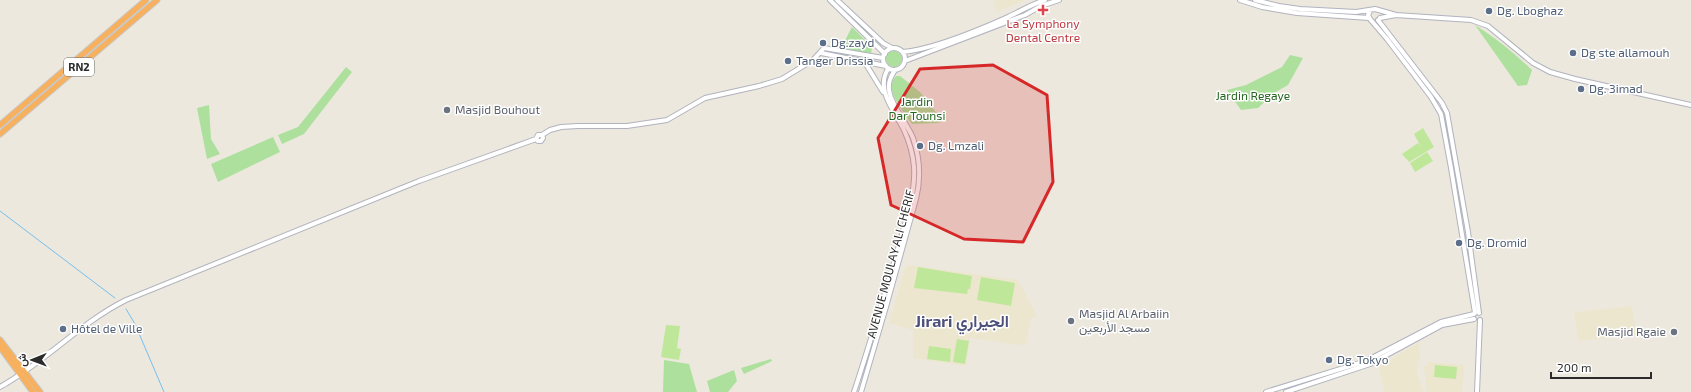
<svg xmlns="http://www.w3.org/2000/svg" width="1691" height="392" viewBox="0 0 1691 392" font-family="'Exo 2',Vazirmatn,sans-serif">
  <style>
    .education { fill: #ede6ce }
    .green { fill: #ade09d }
    .pitch { fill: #bee799 }
    .lines { fill: none; stroke-linecap: round; stroke-linejoin: round }
    .stream { stroke: #76bfea; stroke-width: 1 }
    .secondary-casing { stroke: #b1b3be; stroke-width: 6 }
    .highway-casing { stroke: #c8c8c8; stroke-width: 7 }
    .secondary { stroke: #fff; stroke-width: 4 }
    .highway { stroke: #f7b15e; stroke-width: 5 }
    .marked { fill: #d62828; fill-opacity: 0.2; stroke: #d62828; stroke-width: 3; stroke-linejoin: round }
    .health-dot { fill: #e0444e; stroke: #fff; stroke-width: 1.5 }
    .service-dot { fill: #5c6f8a; stroke: #fff; stroke-width: 1.5 }
    .worship-dot { fill: #6b7280; stroke: #fff; stroke-width: 1.5 }
    .labels { text-anchor: middle; stroke-width: 3; stroke-linejoin: round; paint-order: stroke }
    .shield { fill: #fff; stroke: #6b6b6b; stroke-width: 1 }
    .shield-label { font-size: 11px; font-weight: bold; fill: #2b2b2b }
    .service-label { font-size: 12px; fill: #4e5e75; stroke: #fff; text-anchor: start }
    .health-label { font-size: 12px; fill: #be3a42; stroke: #fff }
    .park-label { font-size: 12px; fill: #25661e; stroke: #fff }
    .worship-label { font-size: 12px; fill: #5b616d; stroke: #fff; text-anchor: start }
    .street-label { font-size: 12px; fill: #2b2b2b; stroke: #fff }
    .district-label { font-size: 16px; font-weight: bold; fill: #4d517a; stroke: #fff }
  </style>
  <rect width="100%" height="100%" fill="#ece8de"/>
  <path class="education" d="M994 0H1025L996 12Z
    M908 265 1018 280 1037 316 1030 319 1027 343 1022 345 970 338 966 366 913 358V330L889 323 905 268Z
    M1632 306 1636 335 1578 341 1574 312Z
    M1419 342 1420 358 1417 372 1423 392H1384L1379 367Z
    M1427 362 1465 365 1462 392H1427L1424 367 1428 366Z"/>
  <path class="green" d="M1475 25C1496 38 1514 53 1532 70L1527 85 1518 86Z
    M852 27 872 47 871 54 840 50Z
    M886 59a8 8 0 1 1 16 0a8 8 0 1 1-16 0Z
    M1290 55 1303 58 1288 85 1274 93 1258 108 1241 110 1227 90 1246 85 1282 67Z
    M346 67 352 72 304 134 282 144 278 135 298 127Z
    M896 76H900L920 92 942 120 939 123 912 124C904 112 883 90 896 76Z
    M209 105 211 139 220 154 207 159 197 108Z
    M273 137 280 152 218 182 211 164Z
    M771 359 772 361 744 374 741 368Z
    M664 360 689 364 697 392H663Z
    M734 370 737 381 728 392H710L707 381Z"/>
  <path class="pitch" d="M1423 128 1434 147 1409 162 1402 154 1418 143 1421 147 1414 134Z
    M1427 152 1433 161 1415 172 1410 163Z
    M918 267 972 276 970 289H968L967 294 914 288Z
    M981 277 1015 283 1011 306 977 300Z
    M666 325 680 326 677 348 681 349 679 360 661 357Z
    M957 339 969 341 965 364 953 362Z
    M929 346 951 349 950 362 927 359Z
    M1435 365 1457 367 1456 379 1434 377Z"/>
  <g class="lines">
    <path class="stream" d="M0 211 115 298
      M126 309 135 324 164 392"/>
    <defs>
      <path id="secondary" d="M830 0 885 54
        M837 0 883 43 892 48
        M1240 0 1262 7 1297 13 1369 18
        M1255 0 1279 6 1300 9 1356 12 1375 9 1396 15
        M1370 11 1368 15 1370 19 1387 39 1431 97 1441 114 1451 168 1475 313
        M1380 18 1396 15 1471 20 1488 26 1533 63 1550 72 1575 79 1691 105
        M1378 20 1442 103 1447 113 1468 232 1479 313
        M883 59a11 11 0 1 1 22 0a11 11 0 1 1-22 0Z
        M903 52C935 49 979 30 1008 17 1021 11 1032 4 1045 0
        M821 53 886 66
        M864 61 883 92
        M905 61 1025 15 1041 6 1059 0
        M536 139 538 141H541L543 138 542 135
        M0 387C45 362 80 323 126 300L419 181 536 139 538 135H542L550 130 561 127 578 126H627L667 120 705 98 759 86 782 79 813 60 824 48 883 58
        M854 392C869 347 882 302 896 256 903 229 916 195 914 167 913 154 909 141 904 130 895 111 875 90 888 69
        M861 392 886 307 916 199C921 179 920 158 913 138 907 123 887 100 889 85 889 79 892 75 895 70
        M1266 392 1366 361 1441 322 1474 314
        M1286 392 1370 364 1442 325 1474 319
        M1477 392 1480 320"/>
      <path id="highway" d="M0 125 146 0
        M0 134 157 0
        M0 340 40 392
        M0 347 33 392"/>
    </defs>
    <use href="#secondary" class="secondary-casing"/>
    <use href="#highway" class="highway-casing"/>
    <use href="#secondary" class="secondary"/>
    <use href="#highway" class="highway"/>
  </g>
  <path class="marked" d="M993 65 1047 95 1053 182 1023 242 964 239 891 205 878 138 920 69Z"/>
  <path class="health-dot" d="M1041 4h4v4h4v4h-4v4h-4v-4h-4v-4h4z"/>
  <g class="service-dot">
    <circle cx="1489" cy="11" r="4"/>
    <circle cx="823" cy="43" r="4"/>
    <circle cx="1573" cy="53" r="4"/>
    <circle cx="788" cy="61" r="4"/>
    <circle cx="1581" cy="89" r="4"/>
    <circle cx="920" cy="146" r="4"/>
    <circle cx="1459" cy="243" r="4"/>
    <circle cx="63" cy="329" r="4"/>
    <circle cx="1329" cy="360" r="4"/>
  </g>
  <g class="worship-dot">
    <circle cx="447" cy="110" r="4"/>
    <circle cx="1071" cy="321" r="4"/>
    <circle cx="1674" cy="332" r="4"/>
  </g>
  <g class="labels">
    <rect class="shield" x="64" y="58" width="30" height="18" rx="3"/>
    <g class="shield-label">
      <text x="79" y="71">RN2</text>
    </g>
    <g class="service-label">
      <text x="1497" y="15">Dg. Lboghaz</text>
      <text x="831" y="47">Dg.zayd</text>
      <text x="1581" y="57">Dg ste allamouh</text>
      <text x="796" y="65">Tanger Drissia</text>
      <text x="1589" y="93">Dg. 3imad</text>
      <text x="928" y="150">Dg. Lmzali</text>
      <text x="1467" y="247">Dg. Dromid</text>
      <text x="71" y="333">Hôtel de Ville</text>
      <text x="1337" y="364">Dg. Tokyo</text>
    </g>
    <g class="health-label">
      <text x="1043" y="28">La Symphony<tspan x="1043" dy="14">Dental Centre</tspan></text>
    </g>
    <g class="park-label">
      <text x="1253" y="100">Jardin Regaye</text>
      <text x="917" y="106">Jardin<tspan x="917" dy="14">Dar Tounsi</tspan></text>
    </g>
    <g class="worship-label">
      <text x="455" y="114">Masjid Bouhout</text>
      <text x="1079" y="318">Masjid Al Arbaiin<tspan x="1079" dy="14">مسجد الأربعين</tspan></text>
      <text x="1666" y="336" text-anchor="end">Masjid Rgaie</text>
    </g>
    <g class="street-label">
      <text transform="translate(891 264) rotate(-75)" y="4">AVENUE MOULAY ALI CHERIF</text>
    </g>
    <g class="district-label">
      <text x="962" y="327">Jirari الجيراري</text>
    </g>
  </g>
  <g transform="translate(32 360) rotate(269)" stroke="#ffffff" stroke-width="3" paint-order="stroke">
  <path d="M0-3L7 15L0 10L-7 15Z" fill="#2b2b2b"/>
  <text y="-6" font-size="11" font-weight="bold" text-anchor="middle" fill="#2b2b2b">ش</text>
  </g>
  <path d="M1551 372v6h100v-6" fill="none" stroke="#2b2b2b" stroke-width="2"/>
  <text x="1557" y="372" font-size="12" fill="#2b2b2b" stroke="#ffffff" stroke-width="3" paint-order="stroke">200 m</text>
</svg>
